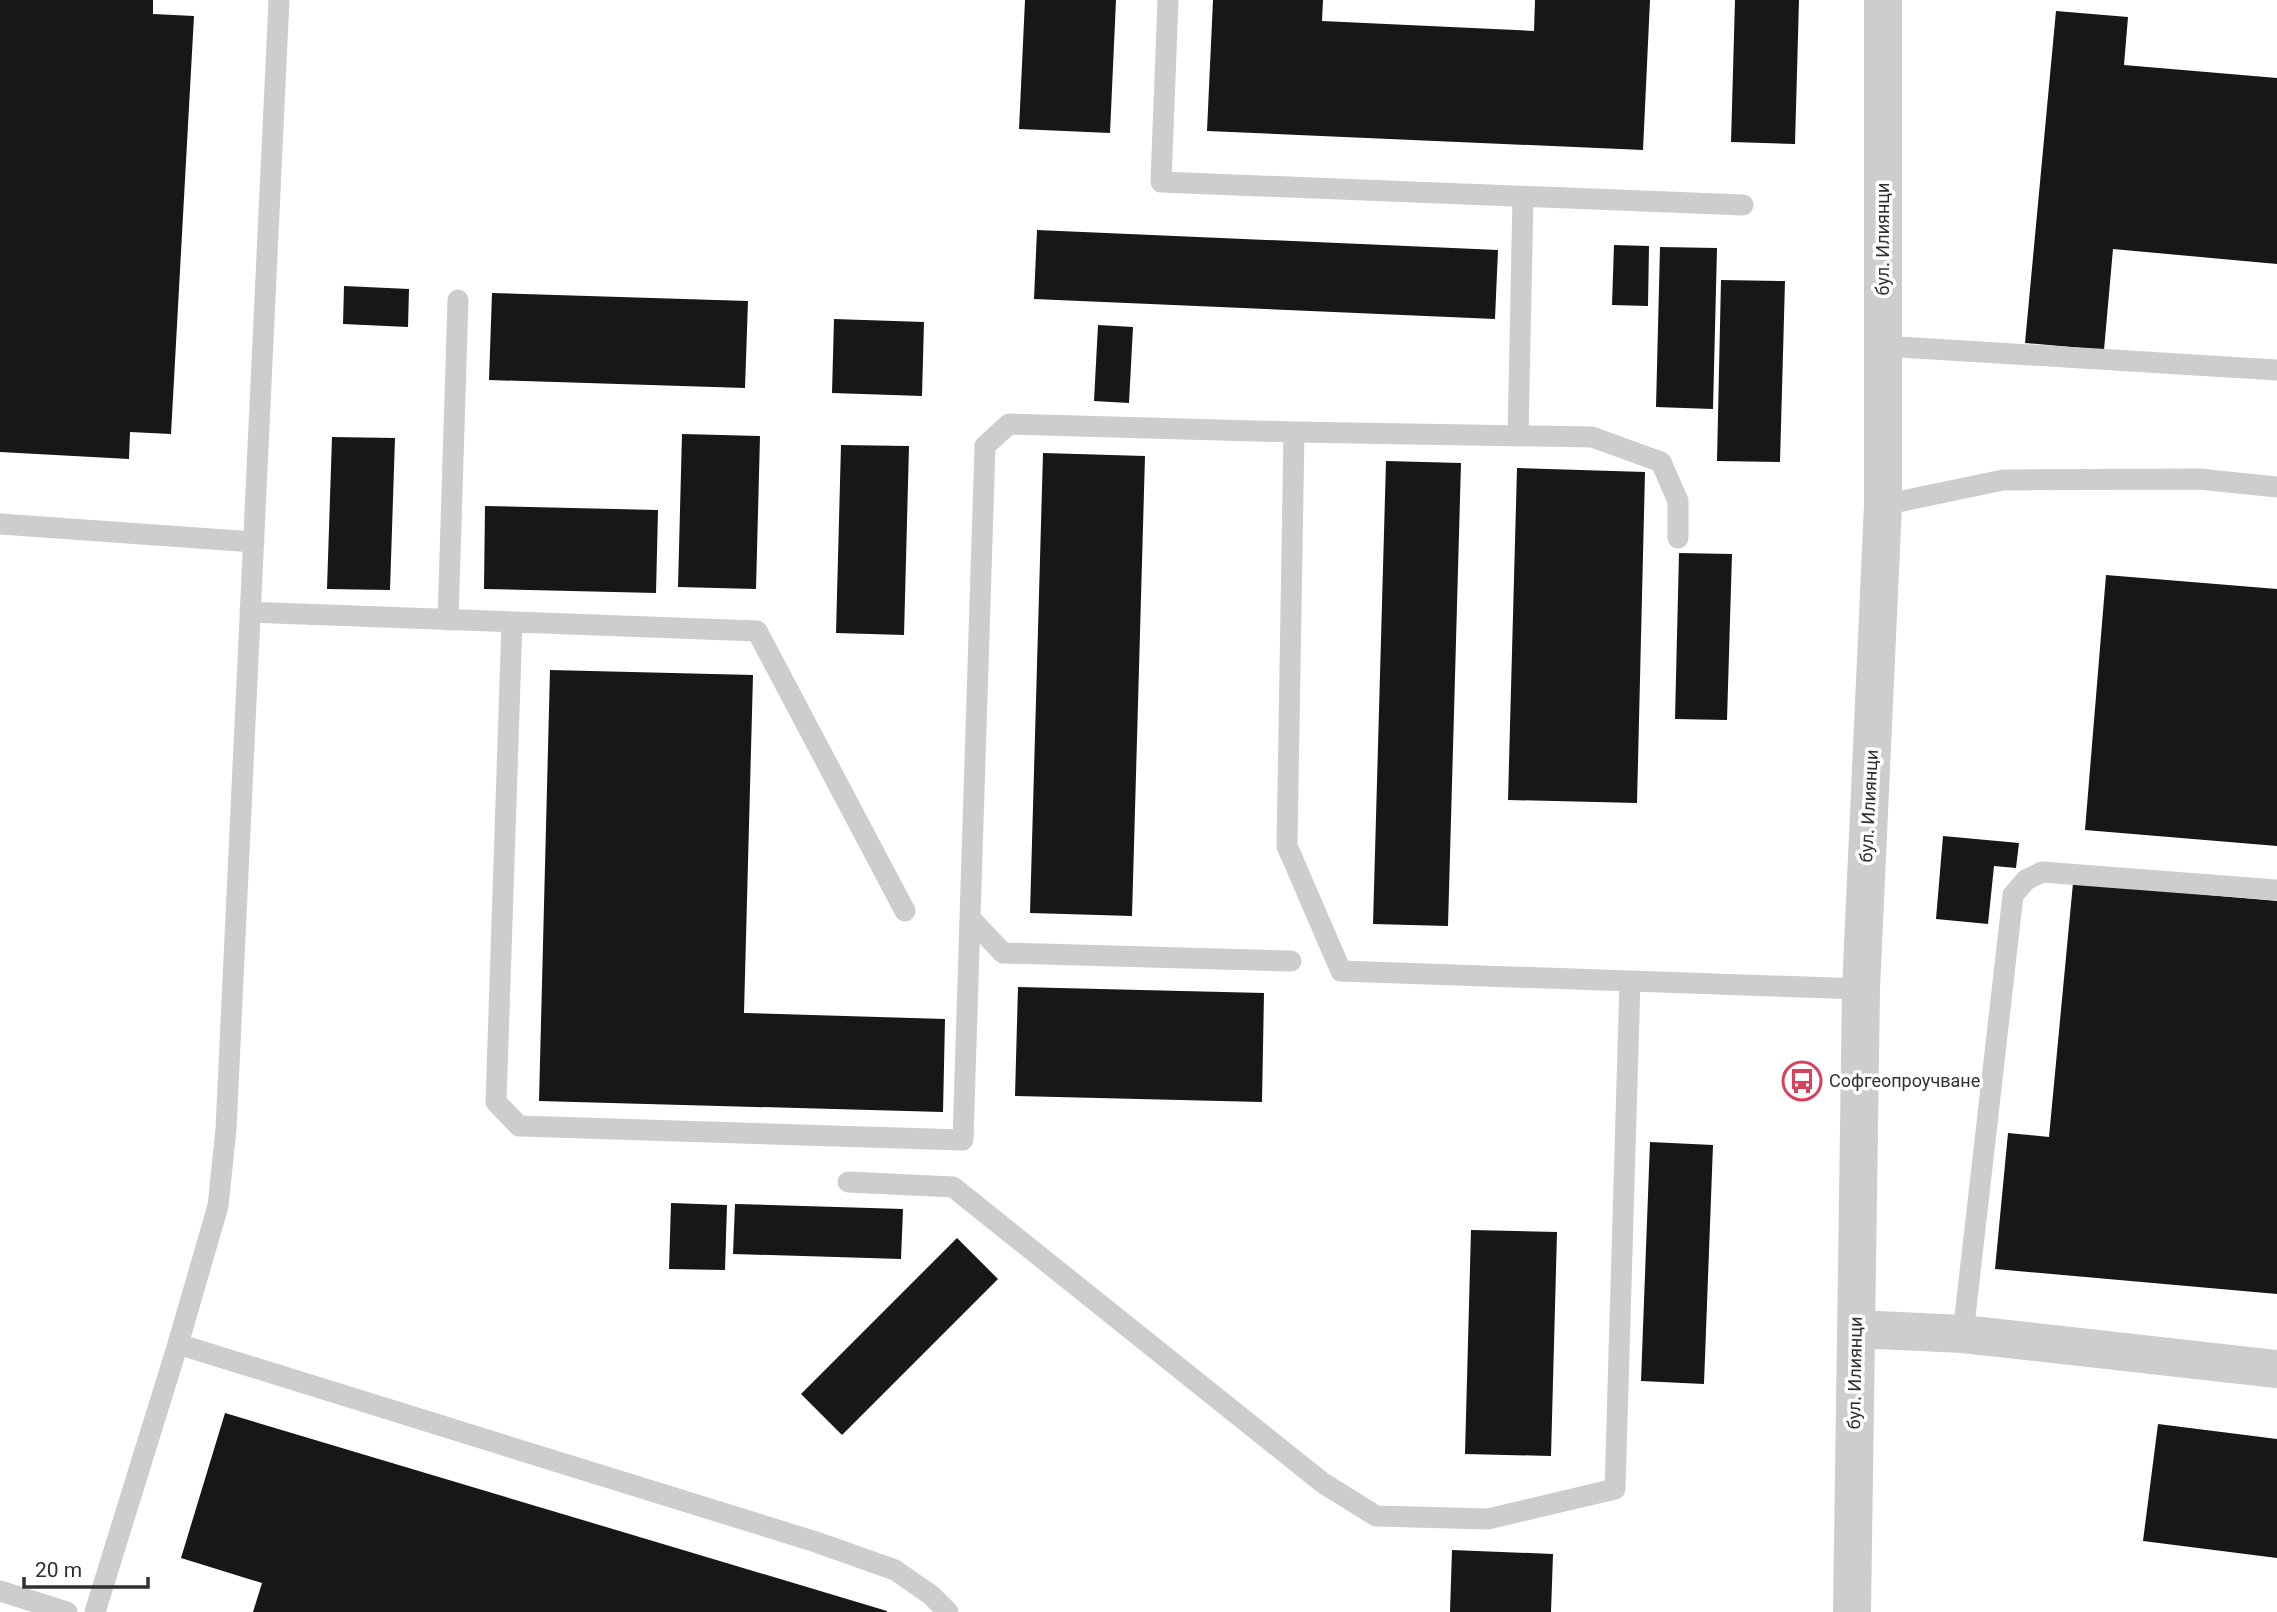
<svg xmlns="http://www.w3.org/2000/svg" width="2277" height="1612" viewBox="0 0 2277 1612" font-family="Roboto,sans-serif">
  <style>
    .building { fill: #171717 }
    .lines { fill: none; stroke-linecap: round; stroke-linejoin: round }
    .lane { stroke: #cdcdcd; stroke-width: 21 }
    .street { stroke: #cdcdcd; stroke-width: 38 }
    .labels { text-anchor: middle; stroke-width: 7; stroke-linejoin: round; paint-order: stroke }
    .street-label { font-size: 18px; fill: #303030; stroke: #fff }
    .poi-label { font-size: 18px; fill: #303030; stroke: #fff; text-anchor: start }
  </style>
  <rect width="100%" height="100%" fill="#fff"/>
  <path class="building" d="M0 0H153V14L194 16 171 434 130 432 129 459 0 452Z
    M1025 0H1116L1110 133 1019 129Z
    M1213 0H1323L1322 21 1534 31 1535 0H1650L1643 150 1207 131Z
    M1735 0H1799L1795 144 1731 142Z
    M2056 11 2128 17 2124 65 2277 78V264L2113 249 2104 350 2025 343Z
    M1037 230 1498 250 1495 319 1034 299Z
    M1614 245 1649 246 1648 306 1612 305Z
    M1660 247 1717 248 1713 409 1656 407Z
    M1721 280 1785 281 1780 462 1717 461Z
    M344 286 409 289 408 327 343 324Z
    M492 293 748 301 745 388 489 380Z
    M834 319 924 322 922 396 832 393Z
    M1098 325 1133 327 1129 403 1094 401Z
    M682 434 760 436 756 589 678 587Z
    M332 437 395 438 390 590 327 589Z
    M841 445 909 446 904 635 836 633Z
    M1043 453 1145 456 1132 916 1030 913Z
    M1386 461 1461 463 1448 926 1373 924Z
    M1517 468 1645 472 1637 803 1508 800Z
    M485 506 658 510 656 593 484 589Z
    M1679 553 1732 554 1727 720 1675 719Z
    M2106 575 2277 589V846L2085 830Z
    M550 670 753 675 744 1013 945 1019 943 1112 539 1101Z
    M1943 836 2019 843 2016 868 1994 866 1988 924 1936 919Z
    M2073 883 2277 901V1294L1995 1269 2008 1133 2049 1137Z
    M1018 987 1264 993 1262 1102 1015 1096Z
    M1650 1142 1713 1145 1704 1384 1641 1381Z
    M671 1203 727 1205 725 1270 669 1269Z
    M735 1204 903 1209 901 1259 733 1254Z
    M1471 1230 1557 1232 1551 1456 1465 1454Z
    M957 1238 998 1279 842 1435 801 1394Z
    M225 1413 887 1611V1612H253L262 1583 181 1558Z
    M2158 1424 2277 1439V1558L2143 1541Z
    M1452 1550 1553 1554 1551 1612H1450Z"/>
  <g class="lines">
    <path class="lane" d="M1168 0 1161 182 1743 205
      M1883 346 2277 370
      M1294 432 1287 846 1341 971 1861 989
      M1518 436 1523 197
      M1883 505 2003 480 2199 479 2277 487
      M0 524 254 542
      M250 612 757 631 905 911
      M448 620 458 300
      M512 622 496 1102 519 1126 963 1140 970 918
      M1291 961 1003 953 970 918 985 446 1009 424 1294 432 1592 437 1661 462 1678 501V538
      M848 1182 953 1187 1323 1483 1376 1516 1488 1519 1615 1489 1630 981
      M1963 1334 2013 895 2026 880 2042 872 2277 890
      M178 1344 218 1206 226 1129 279 0
      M0 1591 67 1612
      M95 1612 178 1344 816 1542 895 1570 931 1595 948 1612"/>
    <path class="street" d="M1856 1329 1963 1334 2277 1369
      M1852 1612 1861 989 1883 505V0"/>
  </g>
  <defs>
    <symbol id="bus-ring" viewBox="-11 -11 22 22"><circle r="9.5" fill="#fff" stroke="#d8415c" stroke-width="1.5"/><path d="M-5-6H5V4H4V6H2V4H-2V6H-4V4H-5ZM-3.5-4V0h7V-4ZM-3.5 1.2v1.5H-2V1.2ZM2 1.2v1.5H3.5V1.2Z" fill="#d8415c"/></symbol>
  </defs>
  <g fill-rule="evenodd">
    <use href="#bus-ring" x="1780" y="1059" width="44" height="44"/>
  </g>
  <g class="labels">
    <g class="street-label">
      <text transform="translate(1883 239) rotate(-90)" y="6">бул. Илиянци</text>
      <text transform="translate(1869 806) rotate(-87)" y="6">бул. Илиянци</text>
      <text transform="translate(1855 1373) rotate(-89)" y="6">бул. Илиянци</text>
    </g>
    <g class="poi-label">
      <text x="1829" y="1087">Софгеопроучване</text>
    </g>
  </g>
  <path d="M24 1577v10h124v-10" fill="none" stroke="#303030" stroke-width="3.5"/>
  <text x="35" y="1577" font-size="21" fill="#303030" stroke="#ffffff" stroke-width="5" paint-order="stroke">20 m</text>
</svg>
